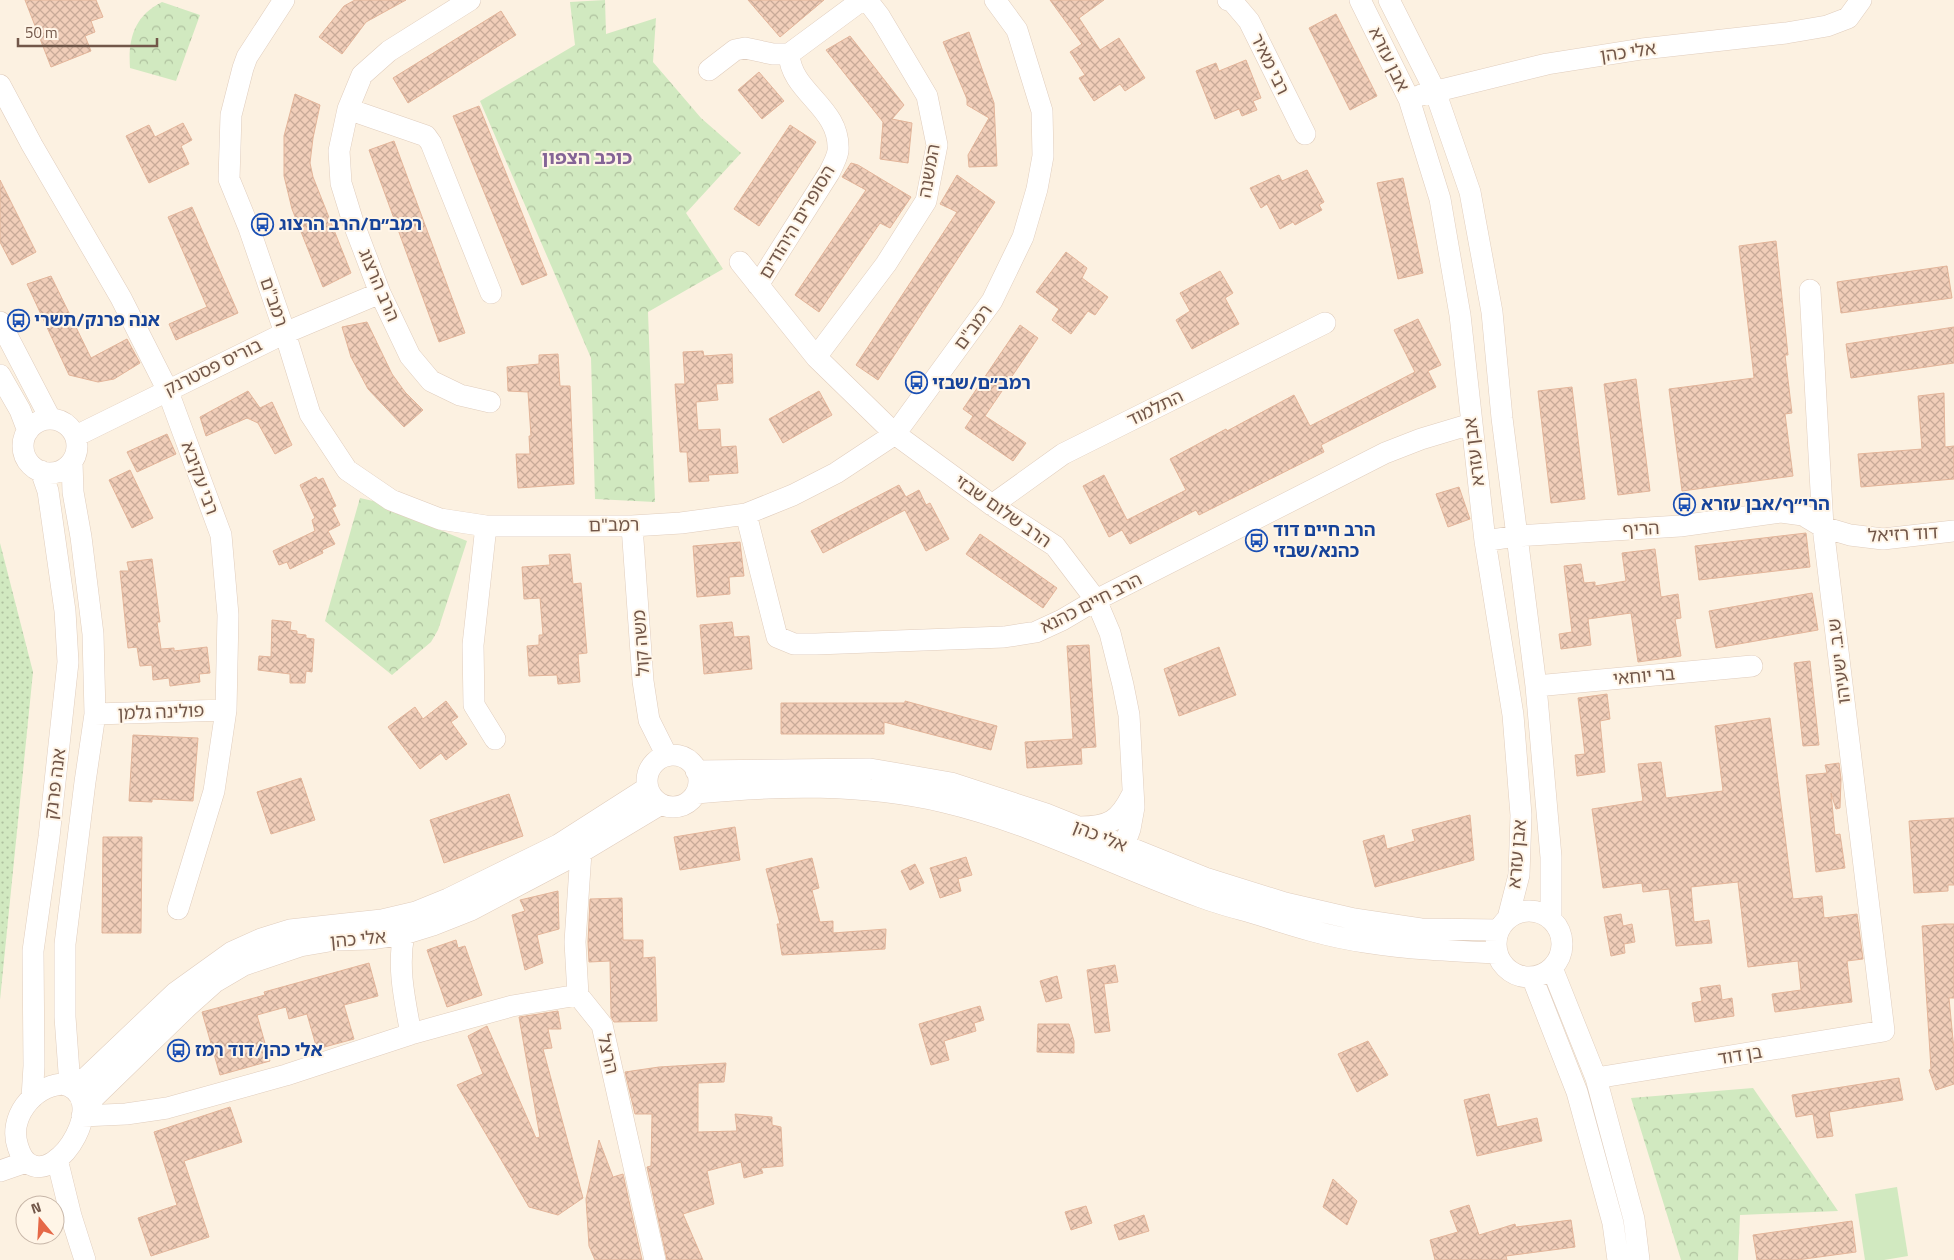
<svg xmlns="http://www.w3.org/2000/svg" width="1954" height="1260" viewBox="0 0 1954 1260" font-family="'Titillium Web','Noto Sans Hebrew',sans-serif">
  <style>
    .grass { fill: url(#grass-dots) }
    .forest { fill: url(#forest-crowns) }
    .garden { fill: #d1e9c0 }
    .building { fill: url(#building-cross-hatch); stroke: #e3b59a }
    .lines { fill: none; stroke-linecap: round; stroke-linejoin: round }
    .minor-casing { stroke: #e0cdbd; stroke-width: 22 }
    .minor { stroke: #fff; stroke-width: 21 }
    .labels { text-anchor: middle; stroke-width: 4; stroke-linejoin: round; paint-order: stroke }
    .street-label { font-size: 18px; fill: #725749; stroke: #fff5e7 }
    .transit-label { font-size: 18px; font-weight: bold; fill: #164399; stroke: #fff5e7; text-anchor: start }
    .neighbourhood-label { font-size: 19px; font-weight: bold; fill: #846496; stroke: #fff5e7 }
  </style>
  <defs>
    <pattern id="grass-dots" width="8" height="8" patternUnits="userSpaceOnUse" patternTransform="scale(1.25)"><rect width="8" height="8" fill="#d1e9c0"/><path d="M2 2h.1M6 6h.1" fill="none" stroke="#aec09e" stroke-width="1.8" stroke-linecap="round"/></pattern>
    <pattern id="forest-crowns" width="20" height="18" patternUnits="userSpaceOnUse" patternTransform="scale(1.25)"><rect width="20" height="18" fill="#d1e9c0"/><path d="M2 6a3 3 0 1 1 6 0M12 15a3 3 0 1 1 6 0" fill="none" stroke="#aec09e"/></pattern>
    <pattern id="building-cross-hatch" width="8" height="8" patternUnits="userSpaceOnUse" patternTransform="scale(1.25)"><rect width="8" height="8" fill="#f1ceb9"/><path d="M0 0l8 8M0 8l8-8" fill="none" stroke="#c8aa98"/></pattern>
  </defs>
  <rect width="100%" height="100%" fill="#fcf1e1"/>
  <path class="grass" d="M0 543 33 672 0 1000Z"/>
  <path class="forest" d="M605 0 606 34 656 18 653 62 701 118 741 153 686 213 723 269 648 312 655 502 595 499 591 358 480 101 575 45 570 2Z
    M162 2 200 15 176 81 130 68C128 39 134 16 162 2Z
    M360 498 382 503 408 517 467 541 438 630 431 642 392 675 325 621Z
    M1753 1088 1838 1211 1740 1215 1738 1260H1681L1631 1098Z"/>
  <path class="garden" d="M1897 1187 1908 1256 1884 1260H1865L1855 1194Z"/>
  <path class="building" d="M25 0H96L103 17 91 21 95 32 85 36 91 51 51 67Z
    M355 0H406L366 22 342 54 319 37 344 6Z
    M748 0H824L780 37Z
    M1050 0H1104L1079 18 1100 50 1119 38 1145 78 1125 91 1120 84 1094 101 1079 78 1085 75 1070 52 1082 44Z
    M501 11 516 35 408 103 393 78Z
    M1336 14 1377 96 1350 110 1309 28Z
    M969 32 994 103 997 166 969 167 968 155 989 118 967 105V99L943 42Z
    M850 36 904 105 892 119 912 123 908 163 880 159 883 122 826 50Z
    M1246 60 1261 98 1253 101 1257 110 1242 116 1239 109 1215 119 1196 71 1216 63 1219 71Z
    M759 72 784 101 762 119 738 90Z
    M295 94 320 105 313 138 310 163 313 177 351 273 323 287 292 209 284 176V136Z
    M479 106 547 275 522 285 453 116Z
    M183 123 192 140 181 146 189 164 149 183 126 136 149 125 155 137Z
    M790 125 816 142 759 226 734 209Z
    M394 141 465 333 439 342 369 150Z
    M851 163 858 165 911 197 890 228 880 223 819 312 795 295 866 190 842 177Z
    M1307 170 1324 202 1319 205 1322 210 1295 225 1293 222 1280 229 1267 204 1261 208 1250 188 1279 175 1282 181Z
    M957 175 995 202 878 380 856 365 957 212 940 204Z
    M1403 178 1423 273 1398 279 1377 183Z
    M0 180 36 252 12 265 0 242Z
    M192 207 238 313 176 340 169 324 207 307 168 217Z
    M1776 241 1788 355H1785L1792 413 1785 414 1793 476 1682 491 1669 389 1754 378 1739 246Z
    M1066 252 1087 268 1082 278 1108 297 1095 315 1088 311 1071 334 1052 320 1059 309 1036 292Z
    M1947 266 1952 298 1841 313 1837 282Z
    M1220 271 1233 293 1225 298 1239 324 1192 349 1176 320 1190 311 1180 293Z
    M51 276 91 358 127 339 140 363 114 379 98 382 69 375 27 284Z
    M1418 319 1441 365 1428 371 1436 387 1321 445 1324 452 1199 515 1196 510 1130 544 1122 530 1109 537 1083 486 1104 475 1127 520 1186 490 1170 459 1226 429 1227 431 1294 395 1310 426 1415 372 1394 330Z
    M367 322 392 374 405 392 423 410 404 427 368 389 351 357 342 327Z
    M1020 325 1038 338 985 416 1026 443 1013 461 965 428 973 416 963 409Z
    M1954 327V363L1851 378 1846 344Z
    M703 351 704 356 732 354 733 383 716 384 718 400 696 402 698 430 720 429 721 447 736 446 738 473 708 475 709 481 689 482 687 452H680L675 384H685L683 352Z
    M558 354 560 386H570L574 484 518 488 516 454H530L529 436H531L528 392 508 391 507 367 539 364V355Z
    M1636 379 1650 491 1618 495 1604 384Z
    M1572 387 1585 499 1551 503 1538 391Z
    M248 391 260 408 272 402 292 445 275 454 258 423 247 418 206 436 200 417Z
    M819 391 832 415 783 443 769 419Z
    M1944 393 1945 447 1954 446V479L1861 487 1858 454 1922 449 1918 396Z
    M167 434 176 454 137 472 127 452Z
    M130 470 153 518 132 528 109 480Z
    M316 477 318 480 323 478 336 506 332 508 340 525 328 531 335 544 322 550 323 553 290 569 287 562 279 565 273 551 315 531 312 520 315 518 300 485Z
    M899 485 906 497 919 490 926 505 930 503 949 539 926 551 905 510 823 553 811 531Z
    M1459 487 1470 519 1448 527 1436 494Z
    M1806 533 1810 567 1699 580 1695 546Z
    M980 534 1057 588 1043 608 966 554Z
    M740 542 744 576 729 577 730 594 697 597 693 546Z
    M1655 549 1661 597 1678 594 1681 618 1675 619 1681 656 1638 662 1631 613 1588 619 1591 645 1561 649 1559 634 1572 632 1564 566 1581 564 1584 583 1595 582V586L1626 581 1622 553Z
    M570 554 573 584 581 583 587 653 578 654 580 682 558 684 557 675 529 676 527 646 539 645V635H543L540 598 524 599 522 567 550 565 549 555Z
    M152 559 160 622H157L161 649 174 648V651L207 647 210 673 199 674 200 682 170 686 169 678 153 680 152 665 140 666 137 647 128 648 120 571H129L127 562Z
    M1812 593 1818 630 1716 648 1709 611Z
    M272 620 291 622 290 630 297 631V634L306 635V638L314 639 312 672 306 671 305 683H290V674L258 670 259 656 271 657Z
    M732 622 734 637 749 636 752 669 704 674 700 625Z
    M1089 645 1096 747 1081 748 1082 764 1027 768 1025 742 1073 739 1067 646Z
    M1219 647 1236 695 1179 716 1164 669Z
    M1810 661 1819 745 1803 746 1794 663Z
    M1607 694 1610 719 1600 721 1605 772 1577 776 1575 755 1585 754 1578 698Z
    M446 701 458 717 451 722 467 744 446 760 441 753 420 769 388 727 415 707 423 719Z
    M905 701 997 726 991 750 884 722V734H781V703H905Z
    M1770 718 1793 899 1822 896 1824 918 1857 914 1863 959 1847 961 1852 1002 1775 1012 1772 994 1801 990 1798 961 1748 967 1738 882 1691 887 1694 922 1709 920 1712 943 1676 946 1669 889 1643 892 1642 883 1603 888 1592 809 1643 801 1638 764 1661 762 1666 798 1723 791 1715 726Z
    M133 735 198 738 193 801 152 799V802L129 801Z
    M1839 763 1841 779 1840 808 1836 809 1831 793 1835 835 1840 834 1845 868 1816 872 1806 775 1827 773 1825 765Z
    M301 778 315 820 271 834 257 792Z
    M509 794 523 836 444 863 430 820Z
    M1470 815 1474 860 1375 887 1363 841 1384 835 1387 849 1415 841 1412 830Z
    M1954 818V885H1948V891L1914 893 1909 821Z
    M735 827 740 860 680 870 674 837Z
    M103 837H142L141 933H102Z
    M966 857 972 875 958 879 961 891 940 898 930 868Z
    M812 858 819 888 812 890 820 922 833 921V933L886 929 885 949 782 955 777 924H780L766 869Z
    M915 864 924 883 910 890 901 871Z
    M558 891 559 929 537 935 543 963 525 970 512 915 525 911 520 900Z
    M622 898 623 940H643V958L655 957 657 1021 614 1022 611 1017 610 961 589 962 588 942 590 899Z
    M1621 914 1623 926 1632 924 1635 942 1624 944 1625 953 1611 956 1604 917Z
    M1944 924H1954V998H1949L1954 1050V1084L1936 1090 1929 1070 1931 1069 1922 926Z
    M456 940 458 948 465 946 482 995 447 1007 427 950Z
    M369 963 378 996 344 1005 354 1039 317 1049 307 1014 289 1019 286 1007 257 1015 270 1061 220 1075 202 1012 265 995 264 992Z
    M1115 965 1118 982 1104 984 1110 1031 1095 1033 1087 970Z
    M1057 976 1062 998 1046 1002 1040 981Z
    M1720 985 1722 1000 1732 998 1734 1016 1695 1022 1692 1003 1702 1001 1700 988Z
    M980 1006 984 1020 974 1023 976 1031 944 1041 949 1060 931 1065 919 1024Z
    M558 1011 561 1029H548L552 1048 543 1049 583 1198 558 1215 529 1207 457 1085 483 1074 468 1036 487 1026 536 1138 540 1137 519 1017Z
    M1038 1024H1069L1074 1041V1053L1037 1052Z
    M1368 1041 1388 1075 1357 1092 1338 1054Z
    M726 1063 724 1082 698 1083V1132L737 1131 735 1114 772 1117V1125L781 1127 783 1166 761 1168 763 1173 744 1178 741 1162 707 1171 714 1204 683 1214 703 1260H667L647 1167 651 1166 652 1114H635L625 1072 659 1067Z
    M1899 1078 1903 1100 1829 1112 1833 1136 1817 1138 1813 1114 1796 1117 1792 1095Z
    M1489 1094 1497 1127 1537 1118 1542 1141 1477 1156 1464 1100Z
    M230 1107 242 1142 184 1161 209 1237 151 1256 138 1218 177 1205 154 1132Z
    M599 1140 613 1177 623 1174 642 1260H595L589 1246 586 1199Z
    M1333 1179 1357 1201 1347 1225 1323 1207Z
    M1469 1205 1479 1235 1515 1224 1516 1227 1571 1220 1575 1247 1506 1256 1507 1260H1435L1430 1240 1458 1232 1450 1211Z
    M1086 1206 1092 1223 1071 1230 1065 1212Z
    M1144 1215 1149 1231 1119 1240 1114 1225Z
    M1852 1221 1856 1252 1797 1260H1757L1753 1235Z"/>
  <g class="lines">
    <defs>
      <path id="minor" d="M284 0 247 57 243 68 231 115 229 179 249 228 285 333 310 414 347 470 391 500 440 519 486 526H632L681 523 746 514 793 495 836 473 895 434 992 301 1023 237 1037 189 1043 156 1042 111 1017 30 995 0
        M470 0 389 51 362 75 348 109 339 151 341 183 353 222 380 293 410 356 431 381 460 395 490 402
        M1228 0 1232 1 1249 21 1305 134
        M1360 0 1409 99 1440 199 1460 315 1485 541 1513 715 1521 815 1519 875 1508 918
        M1389 0 1435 91 1470 192 1492 312 1502 418 1536 686 1551 857V919
        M709 70 735 50 745 48 773 54H789
        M0 85 32 145 121 298 167 389 221 535 228 615 226 710 214 791 178 909
        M1421 95 1547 64 1642 49 1786 33 1827 26 1848 18 1861 0
        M348 109 426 136 431 143 491 293
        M740 262 816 357 895 434 992 505 1055 546 1096 600 1110 633 1123 685 1129 715 1134 807 1130 829 1120 857
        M758 285 829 173C832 167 837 158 838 151 841 107 791 93 789 54L862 0
        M0 322 50 418
        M816 357 886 264 926 201 937 145 927 96 880 17 867 0
        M0 375 20 410 28 431
        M23 446a27 27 0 1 1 54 0a27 27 0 1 1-54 0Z
        M76 436 285 333 380 293
        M992 505 1063 454 1325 323
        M746 514 777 637 794 644H816L1004 637 1036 632 1062 620 1096 600 1385 453 1421 439 1471 424
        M486 526 473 645 474 705 495 739
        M632 526 643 681 649 720 667 756
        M1485 541 1516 536 1680 526 1781 512 1803 515 1823 527 1850 535 1883 539 1954 531
        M1536 686 1752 666
        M95 714 226 710
        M647 781a26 26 0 1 1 52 0a26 26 0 1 1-52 0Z
        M696 771 870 769 951 783 1046 814 1205 878 1285 903 1354 919 1421 929 1499 930
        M696 793C779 785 862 783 944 802 1033 823 1115 866 1201 897 1220 904 1240 909 1260 915 1294 926 1329 937 1365 942 1409 949 1453 951 1497 953
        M1080 827C1109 827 1119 821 1132 795
        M581 852 575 942 578 995 602 1025 655 1260
        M1496 944a33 33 0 1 1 66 0a33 33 0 1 1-66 0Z
        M404 934C397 968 405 1001 411 1034
        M1552 968 1596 1078 1634 1219 1639 1260
        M1532 977 1577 1092 1613 1223 1618 1260
        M1596 1078 1884 1031 1823 527 1810 290
        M62 1084C113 1094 59 1186 28 1163 22 1159 20 1153 18 1147 8 1118 32 1087 62 1084Z
        M70 1086 65 1017V944L85 782 95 714 93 634 81 537 73 492 72 462
        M74 1089 175 993 232 952 261 939 290 930 382 920 416 912 448 899 558 845 647 788
        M32 1098 34 1066 33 951 49 837 68 662 65 611 48 491 41 471
        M83 1108 187 1007 215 982 244 965 300 946 335 940 370 939 404 934 433 925 471 910 581 852 661 804
        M82 1116 126 1114 167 1108 286 1075 411 1034 512 1006 578 995
        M57 1159 71 1216 85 1260
        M0 1171 26 1162"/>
    </defs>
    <use href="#minor" class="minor-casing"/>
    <use href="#minor" class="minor"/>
  </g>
  <defs>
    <symbol id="bus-ring" viewBox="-11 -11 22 22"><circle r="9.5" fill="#fff5e7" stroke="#1a4fb4" stroke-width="1.5"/><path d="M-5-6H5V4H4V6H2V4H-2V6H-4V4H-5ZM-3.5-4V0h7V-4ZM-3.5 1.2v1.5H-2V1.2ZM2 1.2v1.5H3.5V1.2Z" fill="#1a4fb4"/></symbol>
  </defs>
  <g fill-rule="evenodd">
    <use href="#bus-ring" x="250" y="212" width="25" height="25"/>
    <use href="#bus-ring" x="6" y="308" width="25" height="25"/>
    <use href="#bus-ring" x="904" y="370" width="25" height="25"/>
    <use href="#bus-ring" x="1672" y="492" width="25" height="25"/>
    <use href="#bus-ring" x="1244" y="528" width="25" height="25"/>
    <use href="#bus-ring" x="166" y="1038" width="25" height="25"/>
  </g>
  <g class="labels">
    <g class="street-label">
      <text transform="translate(1628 52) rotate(-8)" y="6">אלי כהן</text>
      <text transform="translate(1389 59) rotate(64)" y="6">אבן עזרא</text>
      <text transform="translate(1270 64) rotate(64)" y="6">רבי מאיר</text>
      <text transform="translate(929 171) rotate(-80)" y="6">המשנה</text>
      <text transform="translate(797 222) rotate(-59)" y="6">הסופרים היהודים</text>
      <text transform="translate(379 285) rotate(67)" y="6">הרב הרצוג</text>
      <text transform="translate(274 302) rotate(71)" y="6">רמב"ם</text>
      <text transform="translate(973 327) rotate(-54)" y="6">רמב"ם</text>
      <text transform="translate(213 367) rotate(-26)" y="6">בוריס פסטרנק</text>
      <text transform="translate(1155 408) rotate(-26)" y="6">התלמוד</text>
      <text transform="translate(1474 452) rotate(-97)" y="6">אבן עזרא</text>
      <text transform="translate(200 478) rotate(70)" y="6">רבי עקיבא</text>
      <text transform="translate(1003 511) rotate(35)" y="6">הרב שלום שבזי</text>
      <text transform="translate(614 525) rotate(-1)" y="6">רמב"ם</text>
      <text transform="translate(1641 529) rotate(-3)" y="6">הריף</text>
      <text transform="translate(1903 534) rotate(-3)" y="6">דוד רזיאל</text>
      <text transform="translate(1091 603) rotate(-27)" y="6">הרב חיים כהנא</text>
      <text transform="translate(641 643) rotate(-94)" y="6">משה קול</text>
      <text transform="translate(1839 661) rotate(-97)" y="6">ש.ב. ישעיהו</text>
      <text transform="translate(1644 676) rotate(-5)" y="6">בר יוחאי</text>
      <text transform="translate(161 712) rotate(-2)" y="6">פולינה גלמן</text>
      <text transform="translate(55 784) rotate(-83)" y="6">אנה פרנק</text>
      <text transform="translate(1100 836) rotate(22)" y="6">אלי כהן</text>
      <text transform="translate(1517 854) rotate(-85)" y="6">אבן עזרא</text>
      <text transform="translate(358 939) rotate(-5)" y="6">אלי כהן</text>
      <text transform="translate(608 1054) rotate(77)" y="6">הרצל</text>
      <text transform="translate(1740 1055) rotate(-9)" y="6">בן דוד</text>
    </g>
    <g class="transit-label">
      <text x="279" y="230">רמב״ם/הרב הרצוג</text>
      <text x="34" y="326">אנה פרנק/תשרי</text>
      <text x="932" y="389">רמב״ם/שבזי</text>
      <text x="1701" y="510">הרי״ף/אבן עזרא</text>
      <text x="1273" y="536">הרב חיים דוד<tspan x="1273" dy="21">כהנא/שבזי</tspan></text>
      <text x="195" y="1056">אלי כהן/דוד רמז</text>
    </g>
    <g class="neighbourhood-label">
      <text x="587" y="164">כוכב הצפון</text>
    </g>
  </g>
  <g transform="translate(40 1220) rotate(342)"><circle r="24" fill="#fff5e7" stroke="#c7b6a8"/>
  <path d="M0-4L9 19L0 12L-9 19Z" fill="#e56847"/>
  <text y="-8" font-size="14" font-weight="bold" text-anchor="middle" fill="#725749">N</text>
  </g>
  <path d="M18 38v8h139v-8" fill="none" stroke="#725749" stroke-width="2.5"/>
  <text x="25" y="38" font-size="15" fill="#725749" stroke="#fff5e7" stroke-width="4" paint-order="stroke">50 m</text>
</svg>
